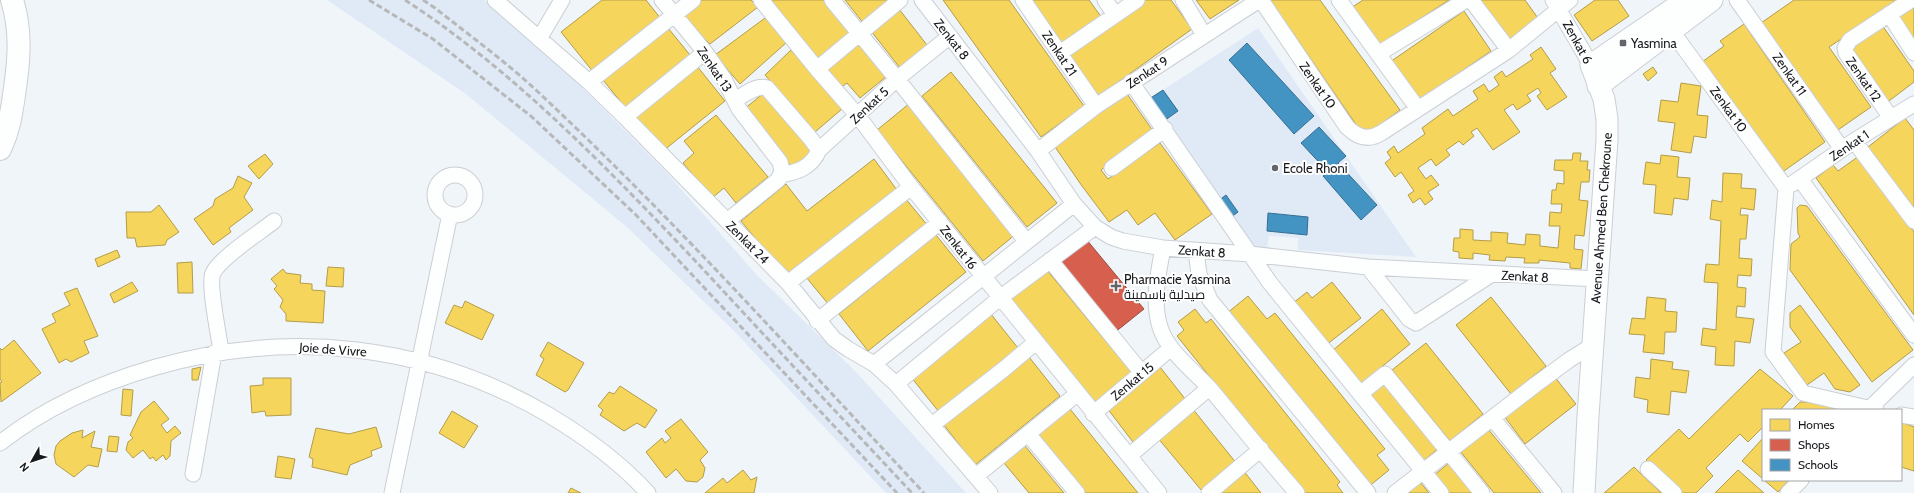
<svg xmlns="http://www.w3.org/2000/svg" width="1914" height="493" viewBox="0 0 1914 493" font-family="Cabin,Cairo,sans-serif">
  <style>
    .built { fill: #e0eaf6 }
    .homes { fill: #f6d55c; stroke: #b39d49 }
    .shops { fill: #d6604d; stroke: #9c4b3f }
    .schools { fill: #4393c3; stroke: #366e91 }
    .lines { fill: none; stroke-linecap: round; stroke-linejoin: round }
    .minor-casing { stroke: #cbcfd4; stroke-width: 17 }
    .secondary-casing { stroke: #cbcfd4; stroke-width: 23 }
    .primary-casing { stroke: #cbcfd4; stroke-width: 24 }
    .minor { stroke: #fdfefe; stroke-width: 15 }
    .secondary { stroke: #fdfefe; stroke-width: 21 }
    .primary { stroke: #fdfefe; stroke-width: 22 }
    .rail { stroke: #b6b8b9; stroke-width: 3; stroke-dasharray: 6 3; stroke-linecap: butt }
    .poi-dot { fill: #62666a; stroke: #fff; stroke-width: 1.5 }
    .labels { text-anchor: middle; stroke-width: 4; stroke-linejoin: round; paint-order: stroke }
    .street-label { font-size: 13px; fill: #16191d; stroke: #fff }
    .poi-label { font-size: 13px; fill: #16191d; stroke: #fff; text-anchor: start }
  </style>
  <rect width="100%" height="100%" fill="#f0f5fa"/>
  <path class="built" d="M327 0H484L489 3 572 77 666 172 757 275 857 373 966 493H886L735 332 628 228 466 94Z
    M1258 28 1416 257 1298 250V238L1269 236 1267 250 1250 248 1149 99Z"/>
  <path class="homes" d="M602 0H646L661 19 594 73 561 32Z
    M702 0H751L758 7 710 44 682 16Z
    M767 0H824L851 34 818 61Z
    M845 0H890L864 24Z
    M943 0H1009L1084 106 1041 137Z
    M1029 0H1089L1102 18 1061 47Z
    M1144 0H1171L1192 29 1096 98 1066 57Z
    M1196 0H1239L1210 19Z
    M1270 0H1320L1400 110 1364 136Z
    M1363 0H1449L1377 47 1351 8Z
    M1476 0H1525L1540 21 1507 44Z
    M1595 0H1618L1629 16 1592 41 1574 15Z
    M1794 0H1901L1829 47 1871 107 1835 132 1761 23Z
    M1914 3V44L1895 16Z
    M899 9 927 45 900 68 871 31Z
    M1464 11 1491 51 1418 101 1390 62Z
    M765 18 787 42 740 84 715 55Z
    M1744 24 1825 142 1781 173 1702 62 1724 46 1720 41Z
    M1882 25 1914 71V82L1885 104 1847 48Z
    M668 28 690 55 625 107 603 80Z
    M857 40 887 76 860 98 847 83 839 89 823 69Z
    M1541 47 1556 69 1550 73 1567 97 1547 110 1537 96 1541 93 1538 88 1527 95 1531 101 1517 110 1513 104 1504 110 1520 132 1493 150 1477 128 1471 132 1474 136 1463 145 1459 141 1446 150 1450 155 1436 166 1431 159 1418 168 1426 179 1431 175 1439 185 1428 192 1433 199 1425 205 1420 198 1413 203 1408 195 1414 191 1401 172 1395 177 1385 163 1391 158 1387 152 1394 146 1398 153 1425 134 1422 128 1448 109 1453 116 1478 99 1473 91 1484 84 1489 92 1499 85 1494 77 1502 71 1506 77 1533 59 1530 55Z
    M791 50 842 109 815 132 765 75Z
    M697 66 725 101 663 151 635 116Z
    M1653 67 1657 73 1648 81 1643 74Z
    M951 72 1057 203 1027 227 922 96Z
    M1681 83 1701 86 1697 115 1708 116 1706 138 1694 136 1691 153 1671 150 1675 123 1658 121 1661 100 1678 102Z
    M1125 91 1153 131 1101 170 1108 179 1160 143 1212 214 1175 240 1155 213 1138 225 1127 210 1109 222 1082 186 1053 144Z
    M764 93 814 154 794 170 744 109Z
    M910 103 1016 234 983 261 877 130Z
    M716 115 768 177 736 203 724 188 712 198 683 163 694 153 684 141Z
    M1905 118 1914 130V209L1868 147Z
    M1573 153H1581L1580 161H1588L1587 170H1590L1589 182H1581L1579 200 1588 201 1584 236 1575 235 1574 249 1583 250 1581 269 1570 268V263L1539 260V263H1524L1525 258 1506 257 1505 261 1489 260 1490 255 1473 253V259L1459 258V252L1453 251 1454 238H1460V229L1473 230V240L1491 241V232L1508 233 1507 243 1525 245 1526 234 1540 235V246L1558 248 1560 226H1549L1550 212 1561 213 1562 204H1551L1552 190H1556L1557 183 1564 184V171L1554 170 1555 160H1572Z
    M265 154 273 164 259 179 248 166Z
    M1661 155 1679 157 1677 177 1690 178 1688 200 1674 198 1672 215 1654 213 1656 185 1643 184 1646 162 1660 164Z
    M1859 156 1914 232V315L1816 178 1833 165 1838 171Z
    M874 159 897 190 787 277 741 221 786 184 807 211Z
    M1723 173 1742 174 1741 188 1756 189 1754 210 1741 208 1740 215H1748L1746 239H1740L1739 258 1752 259 1751 276 1738 275 1737 287 1746 288 1745 307 1737 306 1736 317 1754 319 1750 343 1735 341 1734 366 1715 365 1716 347 1701 345 1703 328 1716 330 1718 283 1704 282 1706 264 1719 265 1721 221 1710 219 1712 200 1722 202Z
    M238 176 252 183 244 197 253 210 229 228 231 232 213 245 194 219 213 206 215 199 233 188Z
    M905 198 928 226 829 305 806 277Z
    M159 205 179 232 167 240 165 245 137 247 135 238H127L126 212H151Z
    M1800 205 1807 206 1913 350 1872 382 1790 270 1791 244 1800 237 1798 233 1797 208Z
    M936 235 966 272 868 351 839 314Z
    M117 250 120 257 98 267 95 259Z
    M192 262 193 293H178L177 263Z
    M328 267 344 268 343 287 326 286Z
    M283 269 286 273 301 275 300 283 312 284V290L325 291 323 323 286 321V314L280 307 283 300 274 289 277 286 271 279Z
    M1046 269 1133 374 1095 405 1010 299Z
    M132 282 138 291 114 303 110 294Z
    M1332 282 1361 318 1326 345 1293 303 1307 292 1312 298Z
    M77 288 98 336 84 341 89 353 71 362 66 359 59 363 42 329 56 322 52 314 70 305 64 293Z
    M1248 296 1267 319 1275 313 1385 449 1377 455 1389 470 1367 488 1226 314Z
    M1491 297 1546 366 1511 394 1456 325Z
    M1647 297 1666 299 1665 311 1677 312 1676 332H1665L1664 354 1643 352 1645 335 1629 334 1632 318 1645 319Z
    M465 301 494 315 482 340 445 323 454 305 462 308Z
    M1800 305 1860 385 1850 392 1835 389 1824 373 1807 385 1784 353 1801 342 1790 327V313Z
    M1195 309 1206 323 1211 319 1340 482 1337 485 1343 493H1303L1177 336 1184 330 1178 322Z
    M1382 309 1410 344 1359 385 1332 351Z
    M990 313 1018 348 939 412 911 377Z
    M14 340 41 373 1 402 0 383 2 382 0 379V348L2 350Z
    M548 342 584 363 568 390 565 392 536 375 544 359 540 356Z
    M1426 343 1483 414 1450 441 1392 370Z
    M1029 357 1060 396 975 465 944 425Z
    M1651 359 1673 362 1672 369 1689 371 1686 393 1671 391 1669 415 1647 412 1648 400 1634 397 1636 377 1650 379Z
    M201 367 198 380H192V369Z
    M1160 367 1186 400 1136 446 1107 408Z
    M1760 369 1793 396 1780 410H1763V427L1748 442 1740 434 1706 468 1713 476 1696 493H1680L1646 460 1679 429 1689 439Z
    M1554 376 1576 404 1525 444 1504 416Z
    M263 378H291V415L266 416 265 411 252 413 250 386 263 385Z
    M1384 381 1439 448 1422 462 1367 395Z
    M620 386 657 410 645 428 637 423 624 431 600 415 603 410 598 406 609 392 614 394Z
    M123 389 133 390 131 416 121 415Z
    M154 401 169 419 161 425 167 433 175 426 181 433 171 441 170 456 166 460 163 455 156 461 153 457 150 459 143 450 133 458 126 450 128 442 133 438 130 435 141 412Z
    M1800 402H1821L1837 410H1792Z
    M1192 408 1237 464 1202 491 1157 437Z
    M1070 409 1138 493H1083L1036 435Z
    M452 411 478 426 464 448 439 433Z
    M681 419 708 452 700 460 705 468 703 477 697 482 686 481 676 469 666 478 646 452 662 438 665 443 671 438 665 431Z
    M1901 422 1914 427V471L1901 467Z
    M376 427 382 447 371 451 372 456 350 465 347 475 312 467 313 459 309 457 316 428 349 434Z
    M1488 429 1541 493H1494L1460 451Z
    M83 430 82 438 95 431 91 447 102 449 98 467 88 465 74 477 56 464 54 455 56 446 60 441 72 433Z
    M109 436 119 437 117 452 107 451Z
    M1763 438V479L1742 461Z
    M1025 446 1064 493H1029L1004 463Z
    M278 456 295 459 291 479 275 477Z
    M1449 463 1473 493H1447L1433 476Z
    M1634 467 1661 493H1604L1610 488Z
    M743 470 751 480 757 477 754 493H705L723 478 727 483Z
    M1243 470 1261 493H1215Z
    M1738 470 1764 493H1715Z
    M1764 480H1789L1778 492Z
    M1420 482 1429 493H1407Z
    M571 488 581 493H568Z"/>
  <path class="shops" d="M1086 239 1144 309 1114 333 1055 261Z"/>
  <path class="schools" d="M1247 43 1314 116 1294 134 1229 60Z
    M1163 90 1178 111 1164 121 1149 99Z
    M1319 127 1346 156 1338 163 1377 205 1361 220 1323 176 1328 172 1301 143Z
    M1226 195 1238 212 1230 218 1218 201Z
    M1268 213 1308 217 1307 235 1267 231Z"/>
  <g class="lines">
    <defs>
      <path id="minor" d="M495 0 589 82 625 117 788 283 834 339 848 349 874 364 896 384 990 493
        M662 0 705 52 724 79 739 109 780 162 782 171 778 180 727 221
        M761 0 817 69 858 116 911 187 1159 493
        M832 0 897 79 1026 241
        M922 0 1038 151 1074 204 1095 227 1111 237 1123 241 1163 248 1250 254 1368 267 1598 279
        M1023 0 1096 106
        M1105 0 1115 15
        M1183 0 1204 35
        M1261 0 1347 127C1357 137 1368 141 1381 133L1509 50 1570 0
        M1339 0 1418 109
        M1471 0 1509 50
        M1553 0 1591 65
        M1737 0 1842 149
        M1889 14 1914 53
        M1671 30 1786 188
        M539 39 562 0
        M1060 53 1137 0
        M1378 54 1466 0
        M817 69 900 0
        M589 82 693 0
        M1131 82 1270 283 1441 493
        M735 100C744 95 757 84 767 88L811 139 819 150 897 79 950 36
        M625 117 705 52
        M1891 118 1846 53 1845 48 1850 40 1911 0
        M1854 141 1914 221
        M1038 151 1096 106 1259 0
        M1112 168 1165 129
        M435 195a20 20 0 1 1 40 0a20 20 0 1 1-40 0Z
        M781 175C798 172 812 167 819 150
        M1800 179 1914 335
        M1792 184 1854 141 1914 104
        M1786 188 1773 352 1803 393 1876 410
        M1163 248C1158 274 1152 301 1160 327 1168 353 1196 372 1213 392 1241 426 1268 460 1297 493
        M1196 251 1199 274 1210 300 1368 493
        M1050 260 1142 373
        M1368 267 1409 319 1416 323 1492 274
        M788 283 911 187
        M817 321 940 222
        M221 351C219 336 208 284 213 273 221 257 259 233 274 221
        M874 364 1074 204
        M896 384 1001 297 1095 227
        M1360 394 1385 374 1482 493
        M1868 410 1914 365
        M1093 414 1171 348
        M1901 415 1914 417
        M1493 419 1554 493
        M932 425 1004 369 1036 342
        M1028 434 1077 493
        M0 443C46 407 100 383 156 367 289 329 427 344 547 414 584 436 619 461 648 493
        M1129 456 1209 388
        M1648 469 1674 493
        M193 474 214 353
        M976 476 1078 393
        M392 493 450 214
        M1209 493 1261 449
        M1395 493 1535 385 1569 360 1593 345
        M1788 493 1801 480"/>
      <path id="secondary" d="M1598 86 1712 0
        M1584 493 1588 416 1607 140V119L1604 99 1591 65 1686 0"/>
      <path id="primary" d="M0 149C9 130 11 115 14 95 19 62 22 32 12 0"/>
    </defs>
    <use href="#minor" class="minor-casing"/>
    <use href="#secondary" class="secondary-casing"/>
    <use href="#primary" class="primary-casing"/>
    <use href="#minor" class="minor"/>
    <use href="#secondary" class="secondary"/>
    <use href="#primary" class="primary"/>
    <path class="rail" d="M369 0 433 39 532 117 636 215 897 493
      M405 0C517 73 611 172 703 269 772 344 842 418 912 493
      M423 0 435 8C469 35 505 61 537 91 673 218 797 357 924 493"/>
  </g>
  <g class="poi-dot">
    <rect x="1619" y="39" width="8" height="8" rx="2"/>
    <circle cx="1275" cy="168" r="4"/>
    <path d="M1114 280h4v4h4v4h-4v4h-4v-4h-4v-4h4z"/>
  </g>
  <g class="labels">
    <g class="street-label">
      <text transform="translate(952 39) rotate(52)" y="5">Zenkat 8</text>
      <text transform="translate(1578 42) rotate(61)" y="5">Zenkat 6</text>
      <text transform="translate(1060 53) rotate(56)" y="5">Zenkat 21</text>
      <text transform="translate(715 69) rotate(56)" y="5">Zenkat 13</text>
      <text transform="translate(1147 72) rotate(-33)" y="5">Zenkat 9</text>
      <text transform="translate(1790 74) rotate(55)" y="5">Zenkat 11</text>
      <text transform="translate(1864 79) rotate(55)" y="5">Zenkat 12</text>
      <text transform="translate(1318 85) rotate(55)" y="5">Zenkat 10</text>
      <text transform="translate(869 105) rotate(-43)" y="5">Zenkat 5</text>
      <text transform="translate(1729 109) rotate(54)" y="5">Zenkat 10</text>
      <text transform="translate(1849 145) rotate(-34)" y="5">Zenkat 1</text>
      <text transform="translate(1601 218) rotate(-86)" y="5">Avenue Ahmed Ben Chekroune</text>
      <text transform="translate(748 242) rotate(45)" y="5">Zenkat 24</text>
      <text transform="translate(959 247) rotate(52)" y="5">Zenkat 16</text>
      <text transform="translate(1202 251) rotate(4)" y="5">Zenkat 8</text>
      <text transform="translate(1525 276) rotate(3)" y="5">Zenkat 8</text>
      <text transform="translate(333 349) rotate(4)" y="5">Joie de Vivre</text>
      <text transform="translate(1132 381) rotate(-40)" y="5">Zenkat 15</text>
    </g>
    <g class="poi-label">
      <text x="1631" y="48">Yasmina</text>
      <text x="1283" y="173">Ecole Rhoni</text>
      <text x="1124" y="284">Pharmacie Yasmina<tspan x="1124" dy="15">صيدلية ياسمينة</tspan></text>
    </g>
  </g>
  <rect x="1762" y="409" width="140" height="72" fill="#ffffff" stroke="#a2a3a5"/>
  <rect x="1770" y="419" width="20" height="12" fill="#f6d55c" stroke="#a2a3a5"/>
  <text x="1798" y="429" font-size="12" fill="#16191d">Homes</text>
  <rect x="1770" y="439" width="20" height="12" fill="#d6604d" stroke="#a2a3a5"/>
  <text x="1798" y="449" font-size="12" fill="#16191d">Shops</text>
  <rect x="1770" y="459" width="20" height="12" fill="#4393c3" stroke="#a2a3a5"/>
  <text x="1798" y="469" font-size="12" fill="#16191d">Schools</text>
  <g transform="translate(32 461) rotate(231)" stroke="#ffffff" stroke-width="3" paint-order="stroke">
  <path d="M0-3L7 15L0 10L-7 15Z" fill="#16191d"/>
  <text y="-6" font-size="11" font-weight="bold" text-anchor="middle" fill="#16191d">N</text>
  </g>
</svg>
